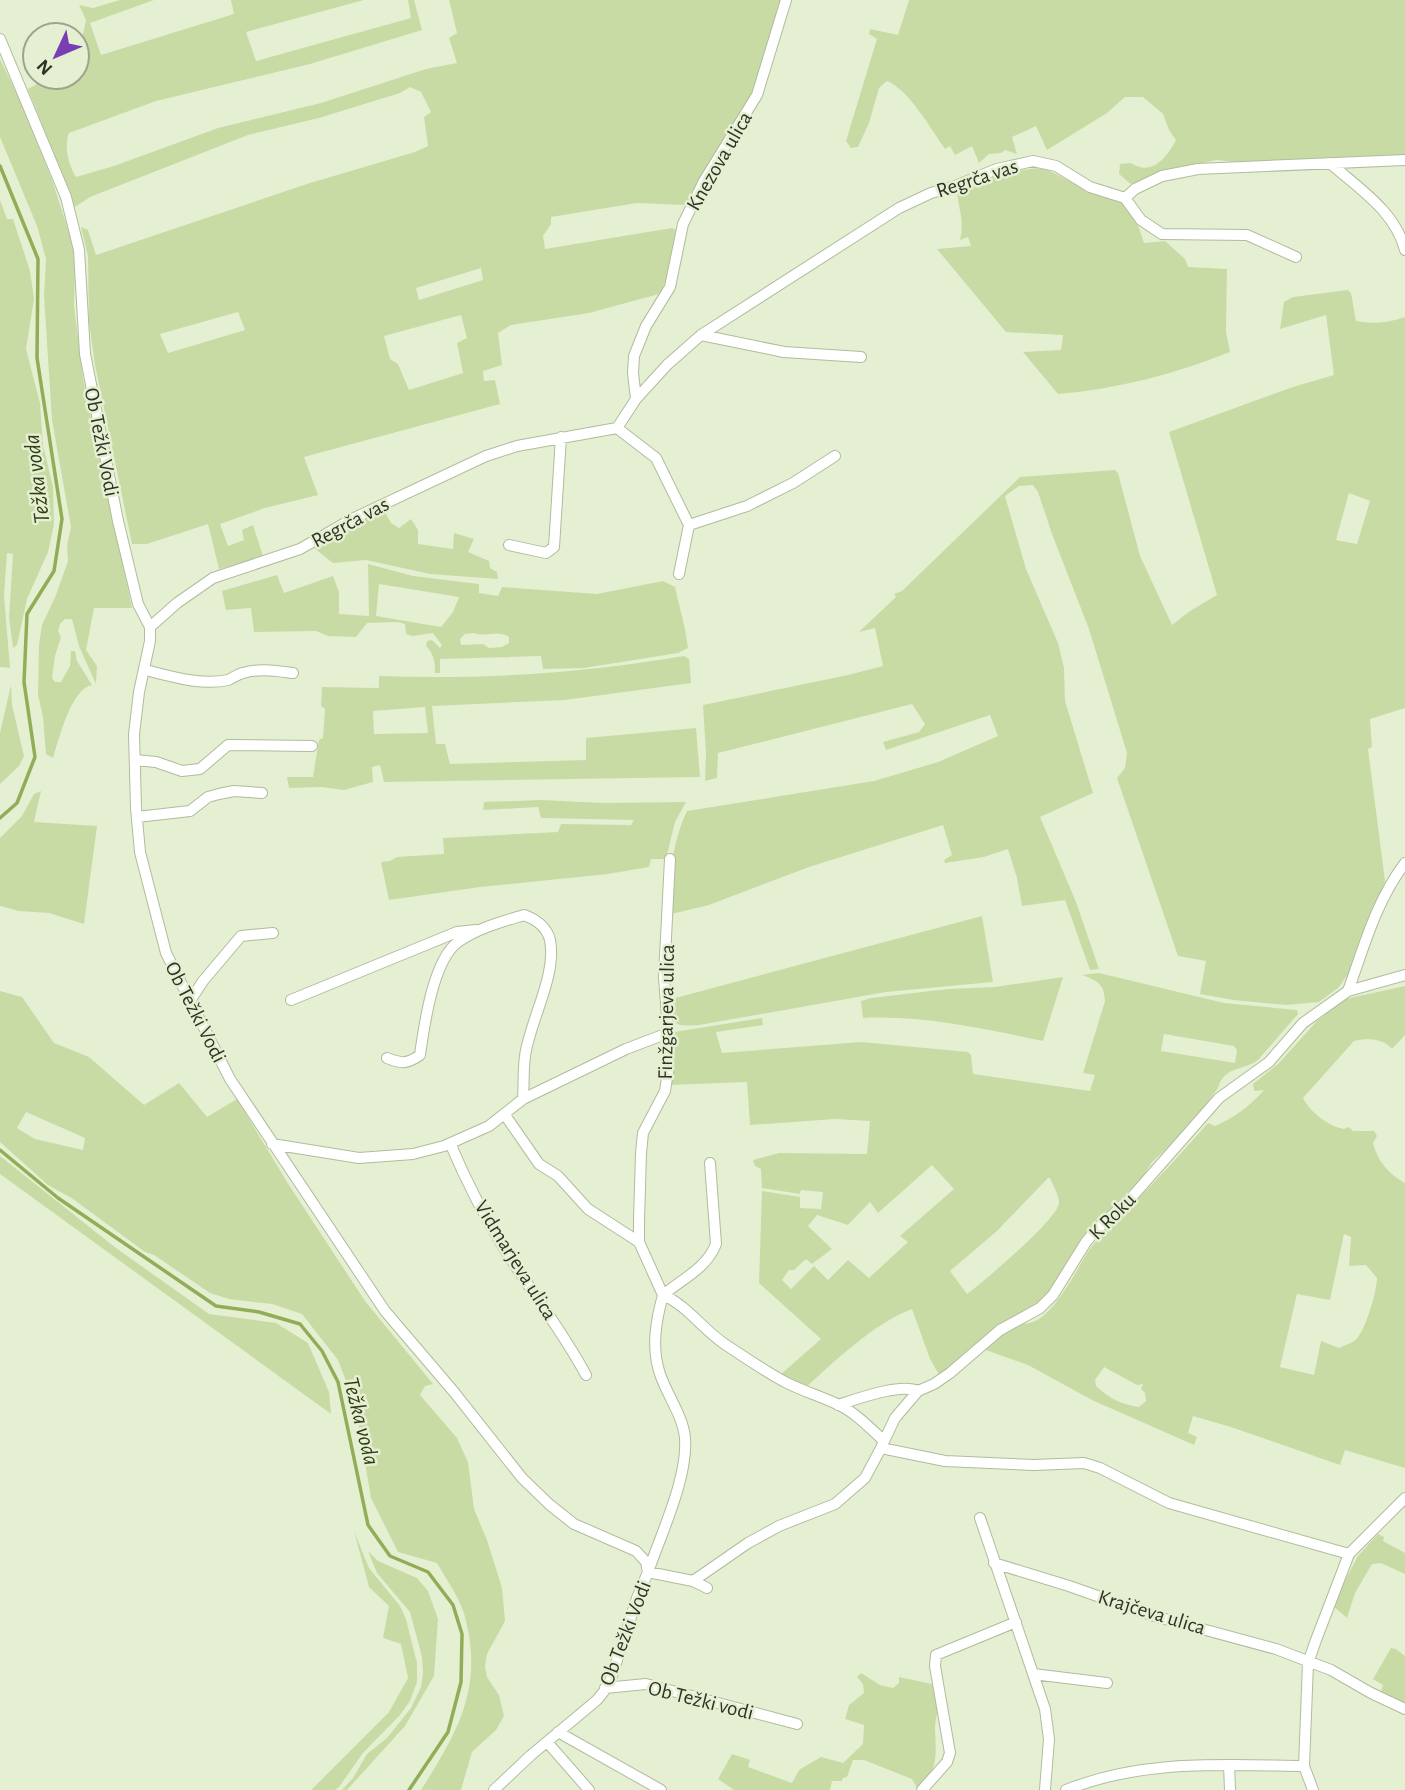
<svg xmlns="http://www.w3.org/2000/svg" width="1405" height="1790" viewBox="0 0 1405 1790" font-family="'Alegreya Sans',sans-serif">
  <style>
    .green { fill: #c9dba5; fill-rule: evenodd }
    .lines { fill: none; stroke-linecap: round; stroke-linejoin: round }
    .stream { stroke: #92ad57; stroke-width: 3.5 }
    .street-casing { stroke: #b1bb9e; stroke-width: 12 }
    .street { stroke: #fff; stroke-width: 10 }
    .labels { text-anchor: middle; stroke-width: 5; stroke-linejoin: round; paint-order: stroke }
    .street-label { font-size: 21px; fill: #2e3227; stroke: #e5f0d2 }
    .water-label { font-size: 23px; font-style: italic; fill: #323d18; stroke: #e5f0d2 }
  </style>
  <rect width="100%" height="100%" fill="#e5f0d2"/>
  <path class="green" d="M120 0H154L90 23 101 55 234 14 231 0H364L246 32 256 61 411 18 408 0H414L422 30 310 64 156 101 69 133C64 146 68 164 76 177L114 166 218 128 321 103 426 69 457 63 449 38 457 33 449 0H781V2L769 49 749 102 739 120 725 136 685 205 637 203 551 217V224L543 236 545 249 672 228 676 230 669 275 659 294 589 313 511 325 498 333 502 365 483 371 484 381 495 380 500 404 304 457 318 495 265 508 220 524 228 546 244 540 242 530 253 525 263 556 219 569 208 524 147 544H132L95 365 89 322 88 256 81 227 88 230 96 255 310 183 415 152 428 146 424 117 431 112 421 92 410 87 400 93 319 118 248 135 90 197 75 207 28 89 42 81 41 77H77V38L83 34 86 20 79 5 93 8ZM481 268 483 280 419 300 416 288ZM238 312 245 330 168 353 160 334ZM461 315 467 338 457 343 463 373 409 390 398 364 390 359 384 336Z
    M909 0H1405V158L1248 163 1216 160 1178 169 1133 186 1119 174 1120 164 1131 163C1152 177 1167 157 1176 140L1169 130 1163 114 1143 97H1125L1107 113 1047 150 1036 126 1012 137 1017 154 1005 150 1001 153 989 154 979 163 972 146 955 155 950 146 945 149C931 129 909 90 887 81L879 88 869 123 858 147 851 148 846 141 877 39 869 34 870 29 898 35Z
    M0 59 22 105 52 180 72 242 75 268 74 306 83 378 132 608H94L86 650 97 666 96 684 79 646 72 619H65L60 624 58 631 61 637 55 656 52 678 55 682H61L70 666 71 651H75L77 661 92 685C71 689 59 739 53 758L46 754 43 717 38 695 39 645 42 625 56 595 68 561 67 545 71 527 52 420 44 296 46 259 37 226 0 137Z
    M1044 168 1077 185 1123 200 1137 222 1144 243 1165 241 1185 259 1188 267 1227 269 1226 332 1230 352C1174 374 1118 389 1058 394L1023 352 1061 350 1063 335 1006 332 937 249 971 246 968 237 960 240C965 220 958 209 957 190 985 178 1013 169 1044 168Z
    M0 200 7 219H13L30 271 34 299 26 349 40 403 43 445 53 487 54 524 48 552 27 599 17 645 13 648 9 618 13 554 7 553 4 595 10 668 0 667Z
    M1348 290 1351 293 1356 321C1374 324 1388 323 1405 317V708L1370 719 1372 747 1368 749 1385 881 1352 969 1338 988 1319 1002 1286 1005 1233 1000 1200 994 1206 961 1178 956 1117 778 1125 768 1127 753 1089 629 1052 534 1038 492 1033 485 1019 486 1005 496 1026 569 1058 643 1064 668 1065 701 1093 793 1040 817 1076 902 1099 969 1090 970 1065 900 1022 906 1017 878 1008 849 984 857 945 863 944 860 952 855 943 825 809 867 709 905 667 915C670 878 671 845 687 811L874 781 938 762 998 736 990 715 886 750 883 742 919 732 925 724 912 704 718 753 717 778 705 781 706 753 703 705 848 675 883 666 875 628 859 632 896 597 894 594 902 591 1020 477 1115 470 1118 473 1140 556 1172 625 1190 611 1217 595 1169 432 1293 387 1334 375 1326 315 1280 329 1284 302 1293 297ZM1349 493 1370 501 1357 544 1336 540Z
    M375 514H386L391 523 399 528 411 519 418 530V544L453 549 454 533 474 539 468 552 489 561 490 568 497 572 498 579 430 574 366 560 333 563 314 548 320 542Z
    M368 564 413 576 479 584V593L498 596 502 587 597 594 663 581 675 587 685 629 688 648 678 653 584 668 543 669 541 656 440 659V673H435C435 662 434 654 426 646L427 641 432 640 440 648 442 645 433 633 413 636 406 634 405 624 398 622 367 623 356 637 328 636 316 631 254 632 251 608 226 610 222 591 277 575 284 593 333 576 339 592V614L369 616ZM379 584 459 597 453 612 441 627 376 616ZM474 633C485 638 497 629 509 637V643L502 647 489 648 483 644 461 645 460 639 465 634Z
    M684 656 689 659 691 683 565 700 432 706 436 744H445L450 764 586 760V738L696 728 700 777 384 782 380 765 372 767 373 782 344 790 321 787 289 788 287 777H313L319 740 323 738 325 709 321 706 322 687 379 688V676C481 680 583 673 684 656ZM425 707 428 733 374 734 373 711Z
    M11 685 12 705 24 756 19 766 0 784V733Z
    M41 791 34 822 97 826 84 924 49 913 19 911 0 906V838L22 816 34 794Z
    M541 800 603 803 686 802 675 822 666 859H651L649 867 608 874 480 887 389 900 381 862 390 861 397 857 444 854 443 838 558 832 561 824 631 825 634 820 541 818 538 807 483 810 484 802Z
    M982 916 993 982 886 992 699 1025C673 1027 672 1025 668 1000Z
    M1099 973 1224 1003 1297 1010 1298 1014 1258 1060C1243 1071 1224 1066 1218 1088L1185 1132 1152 1162 1142 1178 1086 1233 1056 1286 1039 1304 940 1376 930 1359 912 1309C873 1324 835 1361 804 1389L780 1375 821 1339 759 1283 762 1191 800 1197V1208L821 1209 823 1192 801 1190 800 1194 762 1188 761 1169 755 1166 753 1160 779 1153 867 1154 870 1121 835 1119 750 1125 747 1082 668 1085 671 1036 674 1032 762 1018 763 1025 716 1032 722 1053 861 1042 968 1052 971 1055 973 1074 1090 1091 1095 1075 1083 1073 1105 1001C1104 983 1097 981 1082 975ZM1164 1034 1234 1046 1237 1050 1235 1063 1161 1051ZM932 1165 954 1189 900 1236 908 1242 869 1278 848 1260 828 1280 814 1266 791 1289 782 1280 789 1270H794L806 1259 812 1264 832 1249 808 1226 817 1215 848 1225 870 1202 878 1213ZM1048 1178H1050C1053 1186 1059 1194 1059 1203 1057 1220 983 1282 967 1294L950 1271 997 1231Z
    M1063 977 1043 1041C984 1029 924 1015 863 1018L861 1001 871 998 948 989 995 987Z
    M1405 986V1035L1392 1049C1383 1038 1367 1038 1354 1041L1303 1098C1311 1113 1328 1126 1344 1129L1349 1127 1353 1131H1374L1377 1136 1373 1143C1378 1162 1389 1174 1405 1183V1468L1345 1450 1340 1465 1231 1427 1193 1416 1188 1433 1197 1437 1194 1445 1092 1400 1028 1365 983 1349 1003 1333 1022 1323C1049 1329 1077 1268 1089 1250 1100 1234 1117 1221 1130 1207 1157 1180 1183 1151 1208 1123L1215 1126C1235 1117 1249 1107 1264 1090L1254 1091 1253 1084 1279 1063 1317 1021 1345 999ZM1344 1234 1351 1237 1349 1266 1366 1265 1377 1278C1377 1291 1366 1327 1358 1337 1354 1343 1345 1345 1339 1348L1321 1341 1314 1375 1280 1367 1297 1294 1330 1300ZM1104 1367 1137 1385 1143 1384 1141 1389 1145 1393 1146 1401 1139 1407C1120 1404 1110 1399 1096 1386L1095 1380Z
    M0 991 22 997 54 1043 89 1057 144 1105 179 1083 207 1117 237 1099 287 1182 365 1301 433 1384 425 1386 420 1395 457 1438 468 1462 474 1509 487 1540 502 1588 505 1621 487 1654 485 1667 487 1677 499 1695 504 1716 496 1730 472 1752 461 1790H421C456 1734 483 1691 466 1621 462 1601 447 1581 437 1563L398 1552 371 1498 359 1427 351 1394 338 1360 302 1314 272 1304 229 1299 210 1293 154 1255 145 1252 73 1199 48 1185 0 1142ZM26 1112 85 1138 83 1150 35 1139 17 1128Z
    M0 1156 116 1248 209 1314 276 1323 308 1343 329 1392 331 1414 0 1174Z
    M354 1531 369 1568 400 1606 406 1619 417 1663V1682L410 1701 400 1715 363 1753 339 1787 335 1790H311L389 1712 408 1678 401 1644 383 1638 389 1606 369 1587Z
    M1378 1534 1384 1537 1383 1541 1405 1553V1574L1381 1563 1372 1564 1355 1593 1347 1618 1332 1605 1358 1556Z
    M368 1551 378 1561 417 1578 428 1591 438 1619 434 1676 405 1726 347 1790H342L353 1778 367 1754 387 1738 411 1708 421 1687 423 1673 422 1657 410 1612 377 1573Z
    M1391 1648 1396 1649 1405 1656V1707L1380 1694 1383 1685 1373 1679Z
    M861 1673 880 1685 893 1688 899 1683V1677L932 1684C934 1690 939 1698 938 1705 938 1713 935 1720 935 1728 936 1753 939 1771 918 1790L912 1779 864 1760H853L847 1777 843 1778 842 1781H832L830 1790H734L718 1779 732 1754 750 1760 748 1767 792 1783 799 1770 821 1757 843 1763 863 1744 864 1725 845 1719 849 1705 864 1693 863 1684 857 1677Z"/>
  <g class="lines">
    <path class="stream" d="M0 166 38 259 37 358 62 519 54 571 27 614 24 682 35 757 17 803 0 818
      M0 1150 58 1198 216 1306 259 1312 300 1324 322 1351 338 1382 368 1525 390 1556 428 1572 453 1605 462 1634 461 1682 448 1732 409 1790"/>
    <defs>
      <path id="street" d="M0 39 66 197 79 250 85 354 118 521 138 604 150 627V641L139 692 134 734 136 808 140 852 166 953 230 1079 385 1311 454 1392 522 1478 550 1505 574 1524 636 1551 646 1562 648 1572 637 1598 609 1685 597 1700 530 1756 494 1790
        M1330 163C1359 189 1395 211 1405 250
        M1125 198 1135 189 1162 176 1198 169 1405 160
        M1125 198 1141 220 1162 234 1247 235 1296 257
        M701 335 784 352 861 357
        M636 399 633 373 634 356 646 326 670 287 683 224 704 181 757 95 786 0
        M617 428 636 399 667 365 701 335 899 208 931 193 955 186 997 169 1033 161 1056 166 1090 187 1125 198
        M689 525 747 506 793 483 835 456
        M509 545 546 553 554 547 561 437
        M150 627 177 603 213 578 300 549 352 519 486 456 517 446 617 428 656 458 689 525 679 574
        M145 670C170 676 201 686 228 680 233 678 238 674 243 673 260 668 276 671 293 673
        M135 760 156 762 182 771 200 769 228 745 312 746
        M137 817 190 811 208 797 219 794 234 791 262 793
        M670 859 664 977 668 1031V1071L665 1091 643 1133 641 1153 639 1220V1242L663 1295C688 1306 703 1330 726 1345 746 1358 766 1372 787 1383 803 1391 820 1396 837 1404 855 1412 870 1428 884 1441L881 1448
        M1405 863C1376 901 1364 947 1348 991L1405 975
        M291 1000 457 932 476 930
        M190 1001 203 981 241 936 273 933
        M387 1058C402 1064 407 1064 420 1055 424 1026 433 960 458 942 478 928 501 922 524 915 535 919 547 927 550 940 557 976 530 1020 525 1056 523 1070 524 1085 523 1099
        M505 1115 539 1164 558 1176 588 1209 639 1242
        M450 1143C466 1181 485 1218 507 1253 533 1294 563 1332 586 1375
        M272 1144 359 1158 413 1154 444 1146 489 1126 523 1099 626 1049 668 1033
        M838 1405C857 1399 900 1383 918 1391
        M884 1441 895 1418 918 1391 934 1384 950 1373 1000 1330 1040 1308 1053 1295 1086 1242 1095 1231 1131 1198 1219 1098 1269 1062 1303 1023 1348 991
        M980 1518 1045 1709 1049 1739 1045 1790
        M994 1563 1069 1586 1154 1616 1276 1649 1331 1670 1371 1693 1405 1709
        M693 1581 748 1543 779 1526 835 1504 865 1478 881 1448 945 1461 1034 1465 1084 1463 1100 1468 1169 1503 1349 1554
        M707 1588 693 1581 648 1572C661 1534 688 1478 685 1438 683 1416 667 1395 660 1374 651 1348 656 1320 663 1295 682 1279 707 1268 716 1244L710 1163
        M1033 1674 1107 1683
        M605 1688 646 1684 797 1724
        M558 1732 661 1790
        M547 1742 589 1790
        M1229 1765 1230 1790
        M1304 1766 1308 1663 1316 1640 1349 1554 1405 1498
        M922 1790 947 1762 950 1753 935 1666 936 1655 1016 1622
        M1066 1790C1143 1759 1223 1765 1304 1766L1313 1790"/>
    </defs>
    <use href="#street" class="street-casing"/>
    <use href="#street" class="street"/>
  </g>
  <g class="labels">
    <g class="street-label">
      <text transform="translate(719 161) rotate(-60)" y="7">Knezova ulica</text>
      <text transform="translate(977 178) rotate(-18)" y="7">Regrča vas</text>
      <text transform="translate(102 442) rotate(79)" y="7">Ob Težki Vodi</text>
      <text transform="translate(350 522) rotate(-28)" y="7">Regrča vas</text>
      <text transform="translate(196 1012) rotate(63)" y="7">Ob Težki Vodi</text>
      <text transform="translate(666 1012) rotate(-89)" y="7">Finžgarjeva ulica</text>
      <text transform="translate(1112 1216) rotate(-45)" y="7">K Roku</text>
      <text transform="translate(516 1260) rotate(58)" y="7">Vidmarjeva ulica</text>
      <text transform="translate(1152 1612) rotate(17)" y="7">Krajčeva ulica</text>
      <text transform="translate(625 1633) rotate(-69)" y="7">Ob Težki Vodi</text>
      <text transform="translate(701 1700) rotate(14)" y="7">Ob Težki vodi</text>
    </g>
    <g class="water-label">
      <text transform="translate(36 479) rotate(-97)" y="8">Težka voda</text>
      <text transform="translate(362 1421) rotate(76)" y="8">Težka voda</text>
    </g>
  </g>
  <g transform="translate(56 56) rotate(226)"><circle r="33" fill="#e5f0d2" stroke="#9ca48e" stroke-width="2"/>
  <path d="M0-5L12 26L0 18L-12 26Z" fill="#783eb4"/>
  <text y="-10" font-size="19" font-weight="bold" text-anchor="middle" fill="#2e3227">N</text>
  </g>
</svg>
